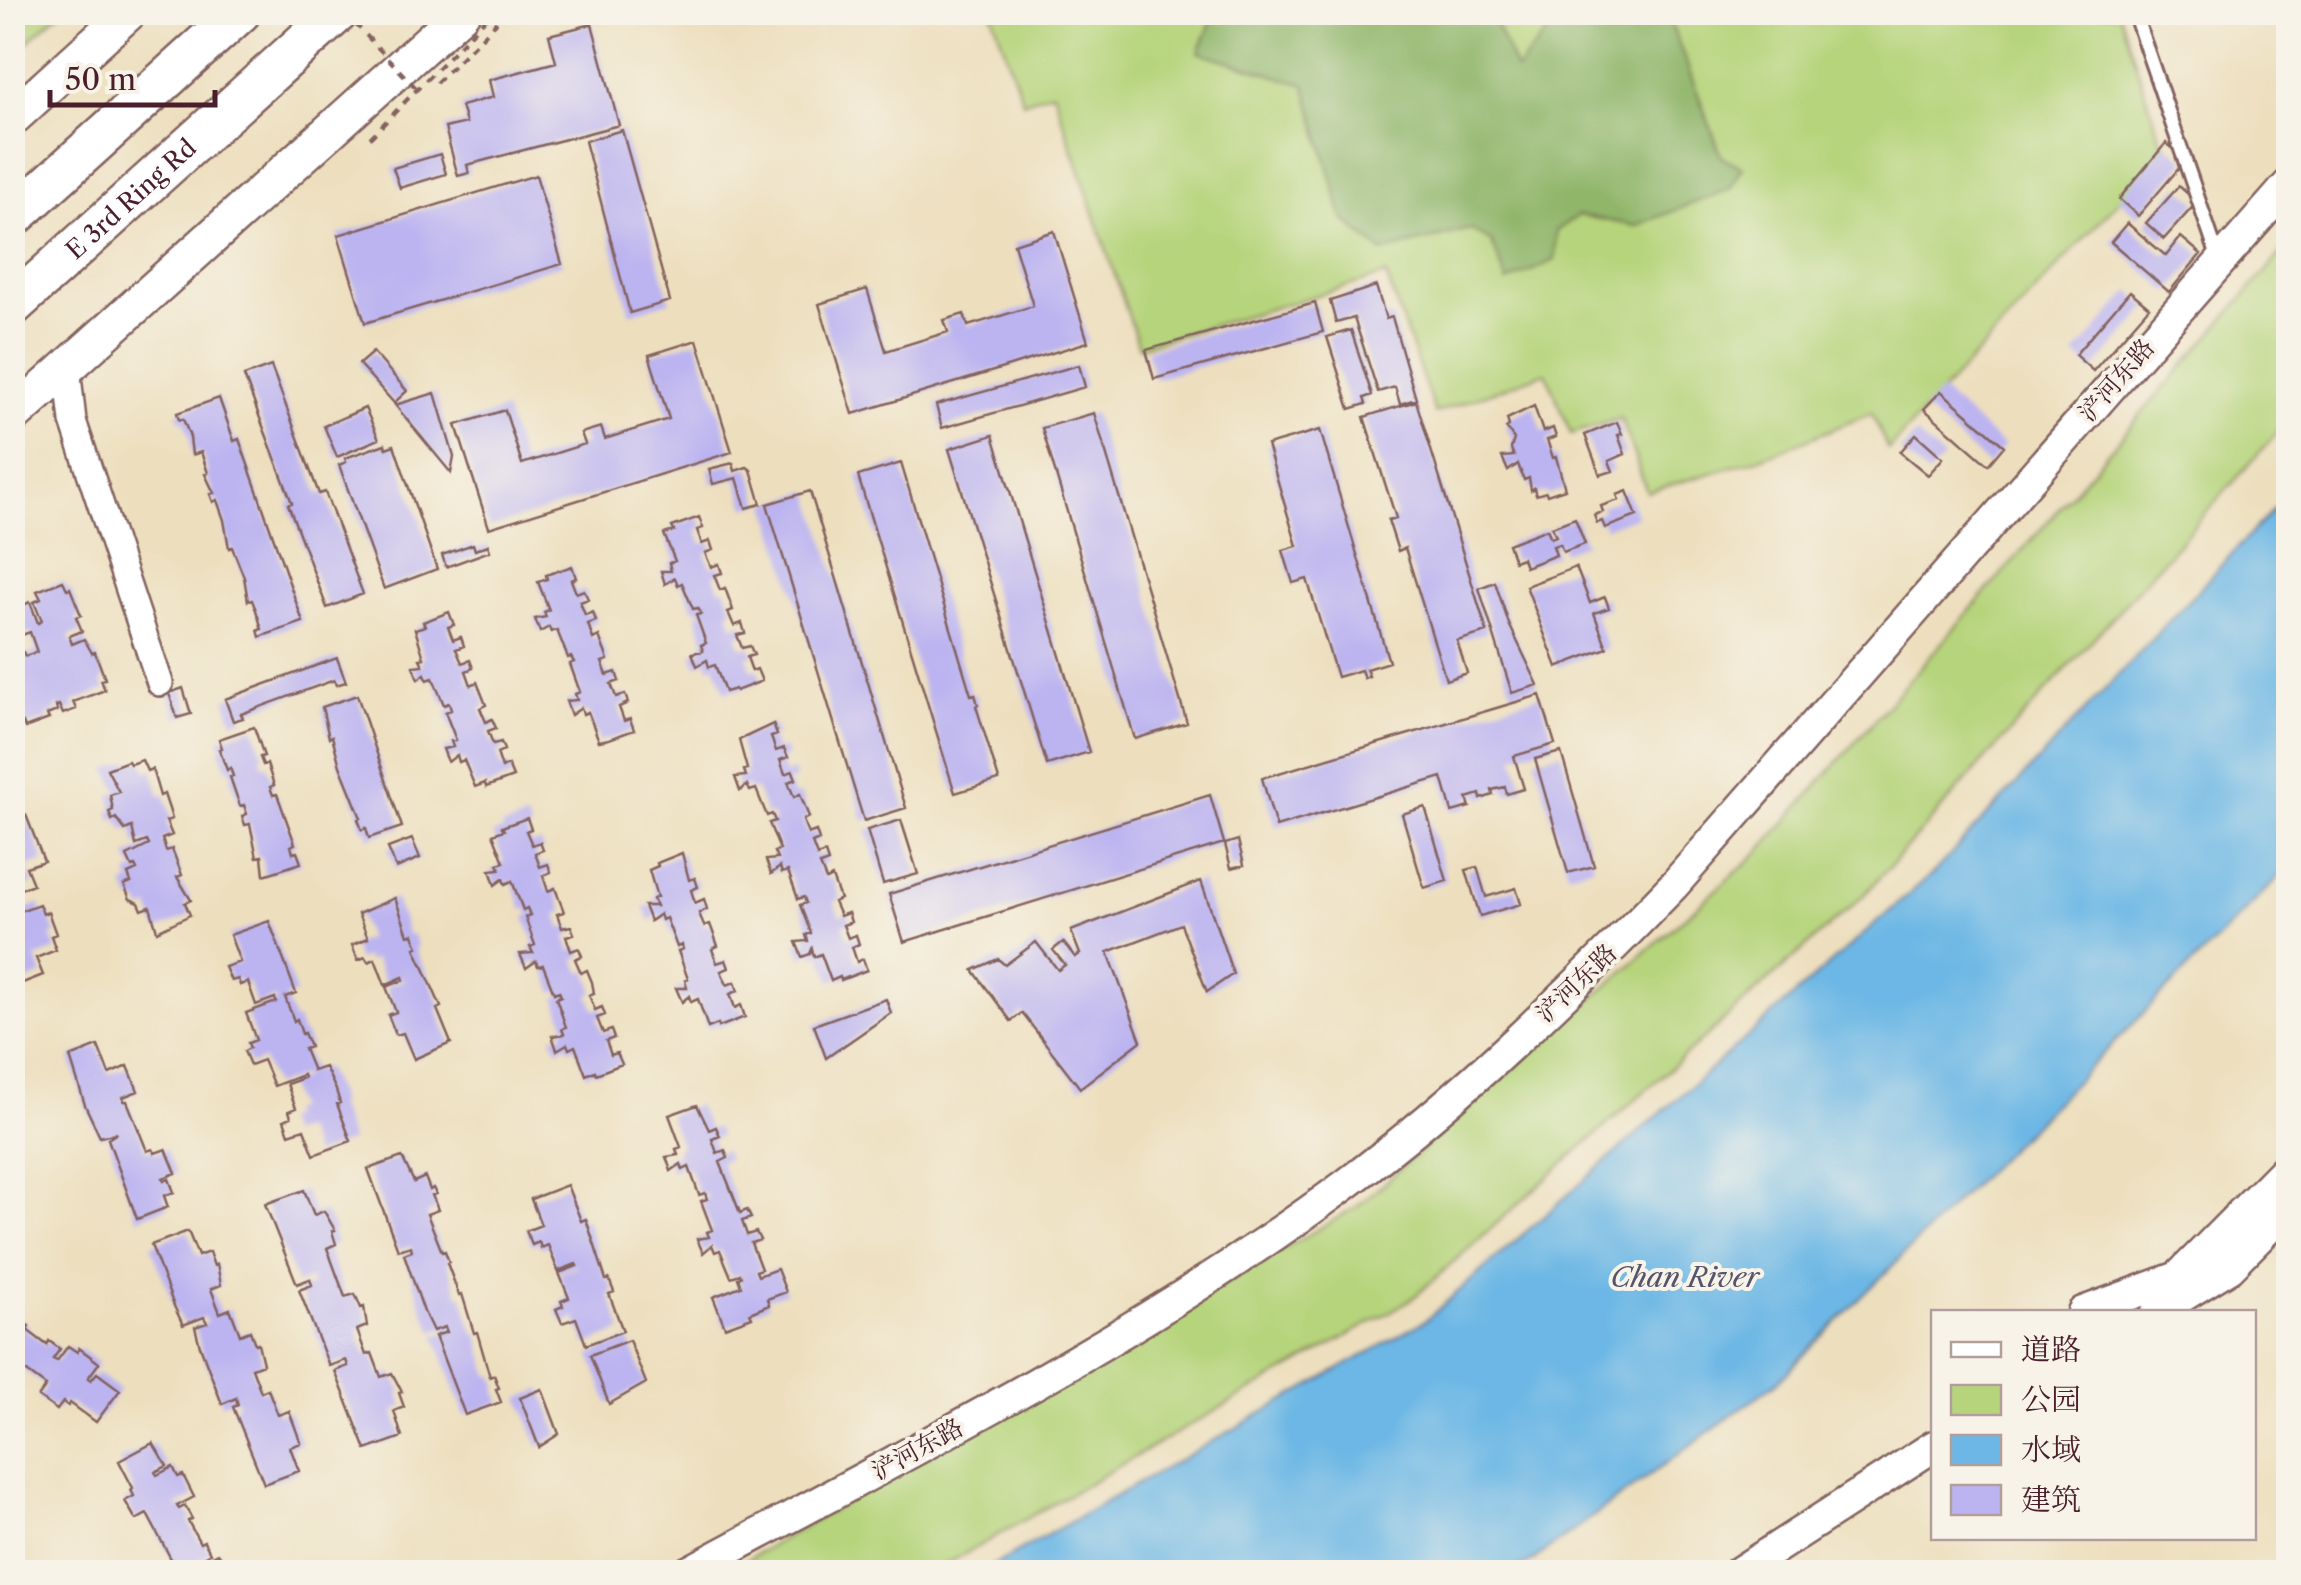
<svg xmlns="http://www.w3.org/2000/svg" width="2301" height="1585" viewBox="0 0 2301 1585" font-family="'Libre Caslon Text','Noto Serif SC',serif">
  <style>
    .green { fill: #b6d47b; stroke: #807a53; stroke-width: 2.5 }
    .forest { fill: #90b66b; stroke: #6d6a4b; stroke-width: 2.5 }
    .water { fill: #6cb7e5; stroke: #5b6b88; stroke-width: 2.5 }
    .building { fill: #bcb4f0 }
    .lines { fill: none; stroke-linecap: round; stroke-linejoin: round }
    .service-casing { stroke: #83625e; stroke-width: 18 }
    .minor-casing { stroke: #83625e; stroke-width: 30 }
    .tertiary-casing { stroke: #83625e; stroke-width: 35 }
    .secondary-casing { stroke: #83625e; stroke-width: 40 }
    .trunk-casing { stroke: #83625e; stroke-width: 45 }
    .service { stroke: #fff; stroke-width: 12 }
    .minor { stroke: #fff; stroke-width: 25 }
    .tertiary { stroke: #fff; stroke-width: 30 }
    .secondary { stroke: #fff; stroke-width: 35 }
    .trunk { stroke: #fff; stroke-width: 40 }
    .path-bridge { stroke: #83625e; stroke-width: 4; stroke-dasharray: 8 8; stroke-linecap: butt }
    .labels { text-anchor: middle; stroke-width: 8; stroke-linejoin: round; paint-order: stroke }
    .street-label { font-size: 25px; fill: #4a1f2b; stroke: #f7f3e8 }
    .water-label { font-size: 28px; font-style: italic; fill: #56546c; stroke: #f7f3e8 }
  </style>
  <rect width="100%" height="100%" fill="#f7f3e8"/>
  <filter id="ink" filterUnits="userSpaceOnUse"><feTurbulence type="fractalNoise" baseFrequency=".01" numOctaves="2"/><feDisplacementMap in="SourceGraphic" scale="20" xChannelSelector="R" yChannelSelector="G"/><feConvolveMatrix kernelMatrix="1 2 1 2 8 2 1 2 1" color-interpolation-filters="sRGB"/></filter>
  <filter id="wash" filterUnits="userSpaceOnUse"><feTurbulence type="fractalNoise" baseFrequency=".0048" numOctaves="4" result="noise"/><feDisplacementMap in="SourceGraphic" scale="40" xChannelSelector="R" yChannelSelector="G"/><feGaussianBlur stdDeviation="2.25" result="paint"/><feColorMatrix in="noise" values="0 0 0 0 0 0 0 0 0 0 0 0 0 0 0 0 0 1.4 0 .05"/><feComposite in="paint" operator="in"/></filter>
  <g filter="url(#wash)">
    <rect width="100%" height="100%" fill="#eddfbe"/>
    <path class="green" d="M13 12H59V13L13 56Z
      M992 13H2119L2165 151 1888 450 1872 413 1758 459 1647 492 1621 418 1571 434 1546 372 1435 413 1386 275 1139 347 1053 91 1023 102Z
      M2288 246V421L1864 895 1412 1299 933 1572H725L1358 1206 1761 850Z"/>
    <path class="forest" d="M1215 13H1491L1516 70 1563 13H1667L1722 157 1743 167 1730 189 1635 226 1579 215 1556 231 1555 260 1507 282 1492 242 1470 229 1382 252 1343 218 1305 85 1199 52Z"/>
    <path class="water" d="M2288 494V868L1777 1382 1528 1564 1509 1572H982L1426 1320 1933 873Z"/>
    <g id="blocks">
      <path class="building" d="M592 24 619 125 467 165 469 173 458 176 445 128 466 123 461 106 493 97 489 80 556 62 549 35Z
        M622 130 670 301 630 313 585 141Z
        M2166 143 2186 160 2138 216 2119 199Z
        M440 154 446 174 400 188 393 168Z
        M536 175 562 264 365 323 338 235Z
        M2179 186 2197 202 2164 239 2146 223Z
        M2127 223 2166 256 2181 237 2201 254 2169 292 2111 242Z
        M1054 231 1088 342 853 414 819 304 867 289 886 351 948 332 944 320 964 314 968 326 1033 306 1014 244Z
        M1376 286 1386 319 1392 317 1416 399 1400 404 1395 387 1378 392 1354 318 1336 323 1330 301Z
        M2130 291 2149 307 2093 371 2075 355Z
        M1315 303 1323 332 1154 379 1146 350Z
        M1351 330 1372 395 1364 398 1366 404 1350 409 1327 337Z
        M697 340 732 452 489 528 456 425 505 410 522 464 585 444 581 433 601 427 605 439 669 419 649 355Z
        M373 352 407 391 394 403 359 364Z
        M1079 365 1085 387 942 428 936 405Z
        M271 366 319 494 325 492 363 594 327 608 288 504 292 503 244 376Z
        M1941 391 2004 446 1988 465 1924 409Z
        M435 393 454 457 451 473 395 405Z
        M219 398 234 441 239 439 303 622 260 637 258 630 262 629 256 610 252 600 248 601 244 577 232 547 229 548 224 520 217 500 213 502 210 494 214 493 205 474 208 473 201 452 192 455 190 437 183 419 179 420 177 413Z
        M1416 401 1487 632 1457 641 1467 673 1446 680 1405 548 1398 551 1388 520 1396 518 1364 417Z
        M1534 406 1543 432 1553 428 1556 437 1547 440 1553 458 1556 457 1565 489 1547 495 1546 492 1536 495 1534 488 1531 490 1529 478 1524 480 1518 464 1508 471 1502 457 1514 456 1511 449 1514 439 1506 428 1509 426 1507 419Z
        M365 408 379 439 337 457 324 426Z
        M1094 413 1187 723 1135 739 1042 428Z
        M1617 422 1622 434 1618 435 1625 454 1609 461 1613 471 1600 475 1585 435Z
        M1320 430 1389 662 1366 669 1369 676 1364 678 1361 670 1337 677 1307 579 1293 583 1283 550 1297 546 1267 445Z
        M1916 434 1943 458 1928 475 1900 452Z
        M993 435 1089 752 1047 765 949 449Z
        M385 444 386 448 394 445 437 569 384 589 339 465 346 462 345 458Z
        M733 463 735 471 747 467 751 470 761 504 746 508 737 478 713 484 709 469Z
        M901 463 971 695 975 694 978 705 976 706 999 780 955 793 858 476Z
        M810 491 906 808 864 821 767 504Z
        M1627 491 1637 516 1605 528 1602 521 1597 523 1594 515 1603 512 1601 506 1619 500 1617 495Z
        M699 517 703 528 697 530 702 544 710 541 713 550 705 553 711 567 719 564 722 573 714 575 720 590 725 588 733 610 728 612 734 626 742 623 745 633 737 635 742 648 750 646 754 655 747 657 752 671 757 669 762 681 736 691 735 689 725 692 715 665 709 667 707 660 697 666 692 653 703 651 701 645 706 643 696 615 701 614 698 608 693 609 682 583 678 585 675 578 665 584 661 571H671L669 563 675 561 664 534 674 531 672 527Z
        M1575 518 1585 544 1563 552 1560 544 1553 546 1556 555 1525 567 1522 558 1514 561 1508 544 1547 529 1551 538 1556 536 1552 527Z
        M473 544 475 550 488 545 490 551 446 567 442 555Z
        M572 566 576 578 571 580 576 593 584 590 588 599 580 602 585 615 593 612 596 621 588 624 593 639 599 636 608 660 602 662 607 675 616 672 619 681 611 684 616 697 625 694 628 703 619 707 624 721 630 719 634 730 609 739 599 741 588 712 583 714 581 708 571 715 566 701 577 700 575 694 580 692 570 664 574 662 571 657 568 658 557 630 551 632 549 627 540 632 535 619 546 617 544 612 549 610 538 582 547 579 546 575Z
        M1576 567 1590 603 1605 597 1609 608 1594 613 1607 648 1557 667 1526 586Z
        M63 581 67 589 70 588 81 615 76 617 82 631 69 636 72 644 84 639 92 653 95 652 105 679 101 680 105 690 73 702 76 709 63 714 59 705 56 706 57 711 47 715 49 719 25 728 23 723 12 727V656L23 652 25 656 37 652 30 632 19 636 12 610 30 602 38 623 42 621 34 602 41 599 37 591Z
        M1495 582 1509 624 1538 685 1512 693 1479 588Z
        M449 612 454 625 448 627 453 640 461 637 464 646 456 649 462 663 470 660 473 668 466 671 471 685 477 682 486 705 480 708 486 722 492 719 496 728 488 731 493 744 501 742 504 750 497 753 502 768 508 765 513 777 486 787 485 783 475 787 464 760 459 762 457 755 448 762 443 749 453 747 451 741 456 740 445 712 451 710 449 703 444 705 433 678 427 680 425 674 418 679 413 666 423 665 420 659 424 658 415 629 425 626 423 622Z
        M337 658 346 682 336 685 334 680 241 714 243 718 233 721 225 699Z
        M183 688 191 714 177 718 169 693Z
        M357 695 402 827 369 838 366 828 362 830 358 819 361 818 340 766 332 736 329 738 322 707Z
        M1540 695 1555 744 1514 756 1524 789 1507 794 1505 787 1492 790 1493 795 1481 799 1480 794 1467 798 1470 807 1452 812 1442 777 1276 827 1262 778Z
        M773 724 777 735 771 737 776 751 784 748 788 757 780 760 785 774 793 771 796 779 788 782 794 797 800 794 809 817 803 820 808 834 816 831 819 840 812 843 817 856 825 853 828 862 820 865 826 880 832 877 840 899 834 902 840 916 848 913 851 922 843 925 848 938 856 935 859 944 852 947 857 962 863 959 867 970 841 980 840 977 831 981 821 954 814 957 812 949 810 954 802 957 796 942 808 941 806 935 811 933 800 905 806 903 804 897 798 899 788 871 782 873 780 867 771 874 766 860 777 859 774 852 780 850 769 823 775 821 772 814 767 816 756 789 750 791 747 785 740 791 735 777 746 776 744 770 747 769 739 740Z
        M254 727 264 756 260 757 263 765 267 764 274 785 270 787 273 795 277 794 295 844 291 846 293 853 297 852 301 863 264 875 262 856 257 857 250 824 245 825 242 816 247 814 244 805 240 806 230 777 233 776 230 768 227 770 219 749 222 748 219 739Z
        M1561 752 1594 866 1568 873 1535 759Z
        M142 760 147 771 152 769 160 796 164 794 169 809 172 819 166 821 172 835 162 839 166 851 172 849 182 875 177 877 191 900 185 903 190 915 157 931 150 907 142 910 139 903 130 899 124 885 131 882 128 874 137 870 135 866 132 867 127 856 149 845 147 841 136 845 132 827 125 830 116 818 112 820 109 812 113 810 110 795 119 792 107 769 128 761 130 764Z
        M1210 795 1224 843 904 942 889 894Z
        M1425 807 1447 881 1424 888 1402 814Z
        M26 815 44 861 26 867 33 884 13 892 20 911 39 904 43 914 48 912 56 934 51 936 56 950 36 958 43 975 20 984 17 976 12 978V819Z
        M527 818 531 829 526 831 532 845 540 842 543 850 535 853 540 867 548 864 551 872 543 876 548 891 555 888 564 912 557 914 562 928 571 926 574 934 566 936 571 951 579 948 582 956 575 959 581 973 587 970 592 982 594 993 589 995 595 1010 602 1007 605 1015 597 1018 603 1033 611 1030 614 1038 606 1041 611 1055 617 1053 622 1064 596 1074 595 1071 586 1075 575 1046 569 1049 567 1044 557 1050 552 1036 564 1034 562 1029 566 1027 556 998 561 996 559 991 554 993 543 965 538 966 536 961 526 968 520 954 533 953 530 947 535 945 525 917 530 915 527 908 523 910 512 881 505 884 503 879 495 885 490 870 500 869 498 864 504 862 493 834 504 830 502 827Z
        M901 820 918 874 883 884 867 830Z
        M412 839 420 858 396 868 388 848Z
        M1238 840 1244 865 1231 868 1225 844Z
        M682 853 689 880 695 878 698 887 691 890 695 903 704 899 707 909 699 913 704 926 710 924 718 946 712 949 717 963 726 960 729 968 721 971 727 985 735 982 738 991 730 994 735 1008 741 1005 745 1017 719 1027 718 1024 708 1028 698 999 691 1002 689 996 682 1002 676 988H687L685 980 688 979 678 951 683 949 682 945 677 947 666 918 662 920 660 914 650 921 644 906H656L653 899 657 897 649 870 658 866 657 863Z
        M1477 867 1486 897 1516 888 1521 904 1480 916 1466 870Z
        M1201 881 1233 974 1207 992 1181 924 1108 952 1141 1041 1080 1088 1022 1013 1011 1021 973 970 998 959 1005 965 1036 942 1058 970 1065 965 1053 950 1063 942 1075 957 1080 954 1071 931Z
        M395 898 408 935 413 934 418 947 415 948 441 1007 437 1009 451 1043 414 1059 403 1033 396 1035 388 1015 396 1012 386 987 404 980 403 977 385 985 375 959 368 962 365 957 358 960 352 945 368 938 358 914Z
        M269 921 296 993 285 997 294 1021 297 1019 302 1034 304 1033 310 1047 304 1049 313 1071 325 1067 336 1090 340 1103 337 1104 351 1141 314 1155 304 1129 289 1134 284 1120 291 1117 289 1111 296 1108 287 1084 304 1078 303 1075 274 1086 263 1060 250 1065 244 1051 250 1048 248 1043 256 1040 246 1013 276 1002 275 998 256 1005 248 982 240 985 238 979 231 981 225 967 240 962 230 935Z
        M886 999 891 1013 826 1058 814 1025Z
        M98 1046 109 1074 128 1066 138 1091 123 1097 124 1101H127L147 1151 153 1149 155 1153 166 1149 176 1173 163 1178 164 1181 169 1179 174 1192 164 1196 168 1207 137 1219 108 1139 117 1133 100 1137 85 1105 70 1057Z
        M697 1105 709 1130 716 1127 720 1136 712 1139 717 1153 725 1150 728 1158 720 1162 740 1213 747 1210 751 1218 742 1221 747 1235 756 1232 760 1240 751 1243 761 1269 756 1271 758 1276 777 1269 786 1292 767 1299 769 1305 750 1313 752 1317 725 1327 713 1297 741 1286 738 1278 741 1277 740 1274 731 1277 720 1250 715 1252 712 1245 703 1253 697 1239 709 1237 707 1232 712 1230 701 1201 707 1199 705 1193 699 1195 689 1167 683 1170 681 1164 671 1171 666 1157 678 1155 676 1149 681 1147 669 1115Z
        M402 1157 414 1182 425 1177 430 1190 433 1188 436 1194 432 1195 438 1210 427 1214 442 1252 445 1251 449 1262 447 1263 459 1295 462 1294 474 1333 477 1332 490 1377 494 1375 499 1388 496 1389 501 1402 465 1415 435 1336 447 1332 445 1327 433 1331 424 1312 404 1254 412 1251 411 1246 398 1250 368 1169Z
        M567 1185 581 1221 586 1219 606 1280 609 1279 614 1292 609 1294 623 1331 586 1345 576 1318 562 1323 556 1309 563 1306 561 1301 569 1298 559 1273 577 1266 576 1264 558 1271 548 1245 541 1248 539 1242 532 1245 526 1231 541 1225 531 1199Z
        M304 1190 314 1215 324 1211 335 1230 332 1231 336 1244 327 1248 345 1297 355 1294 361 1308 364 1307 367 1326 357 1330 366 1355 372 1353 381 1377 392 1373 402 1392 399 1393 404 1407 394 1411 402 1437 366 1450 335 1371 348 1366 346 1360 329 1366 299 1290 312 1285 310 1279 297 1284 265 1204Z
        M188 1231 198 1256 209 1252 214 1266 217 1264 221 1285 211 1289 220 1313 230 1309 240 1335 250 1331 255 1344 258 1343 263 1364 252 1368 261 1392 268 1389 278 1415 289 1411 301 1443 290 1447 299 1471 264 1484 233 1407 238 1405 236 1398 222 1404 200 1346 195 1327 207 1323 204 1317 183 1325 174 1306 151 1245Z
        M17 1317 29 1326 27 1330 47 1345 49 1341 60 1349 53 1359 57 1361 68 1346 77 1352 79 1348 99 1363 88 1378 91 1380 97 1373 120 1390 96 1422 70 1403 68 1406 63 1402 57 1410 38 1397 46 1386 12 1361V1324Z
        M629 1340 646 1383 609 1404 590 1355Z
        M542 1389 559 1434 539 1447 520 1398Z
        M153 1443 167 1466 155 1472 157 1475 173 1467 178 1477 183 1475 194 1497 177 1506 179 1509 185 1506 192 1519 188 1521 200 1543 204 1541 210 1553 200 1559 202 1562 218 1553 233 1572H178L147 1514 136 1520 125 1501 134 1496 131 1490 133 1488 119 1461Z"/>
    </g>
  </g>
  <g filter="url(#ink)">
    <use href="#blocks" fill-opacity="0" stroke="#83625e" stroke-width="2.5"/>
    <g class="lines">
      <defs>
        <path id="service" d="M2134 12 2219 260"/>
        <path id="minor" d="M67 367 73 421 160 683"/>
        <path id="tertiary" d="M2083 1312 2178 1277 2288 1166
          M2157 1312 2230 1267 2288 1208
          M688 1572C912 1451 1140 1337 1345 1185 1464 1096 1571 991 1674 885L2288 185
          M1739 1572 1934 1446"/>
        <path id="secondary" d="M12 118 129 12
          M12 417 462 12"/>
        <g id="trunk">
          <path d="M12 218 240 12"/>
          <path id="s1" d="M12 306 338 12"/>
        </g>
      </defs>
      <use href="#service" class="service-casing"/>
      <use href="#minor" class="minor-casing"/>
      <use href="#tertiary" class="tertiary-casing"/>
      <use href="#secondary" class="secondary-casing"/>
      <use href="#trunk" class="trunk-casing"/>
      <use href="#service" class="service"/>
      <use href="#minor" class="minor"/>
      <use href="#tertiary" class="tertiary"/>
      <use href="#secondary" class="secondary"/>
      <use href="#trunk" class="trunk"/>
      <path class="path-bridge" d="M344 12 417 89
        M370 138 487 17 496 23 434 85"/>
    </g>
  </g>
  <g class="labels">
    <g class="street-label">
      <text dy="9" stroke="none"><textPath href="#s1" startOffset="160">E 3rd Ring Rd</textPath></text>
      <text transform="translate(2116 380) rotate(-49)" y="9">浐河东路</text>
      <text transform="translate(1576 983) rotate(-44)" y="9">浐河东路</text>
      <text transform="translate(917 1449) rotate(-29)" y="9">浐河东路</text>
    </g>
    <g class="water-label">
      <text x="1685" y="1287">Chan River</text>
    </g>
  </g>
  <rect width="2301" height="1585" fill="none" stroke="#f7f3e8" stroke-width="50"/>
  <rect x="1931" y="1310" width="325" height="230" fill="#f7f3e8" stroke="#b29e9c" stroke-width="2.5"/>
  <rect x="1951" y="1342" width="50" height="15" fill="#ffffff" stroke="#b29e9c" stroke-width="2.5"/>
  <text x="2021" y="1360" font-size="30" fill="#4a1f2b">道路</text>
  <rect x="1951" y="1385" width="50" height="30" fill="#b6d47b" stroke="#b29e9c" stroke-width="2.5"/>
  <text x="2021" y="1410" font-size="30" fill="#4a1f2b">公园</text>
  <rect x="1951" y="1435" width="50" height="30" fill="#6cb7e5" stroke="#b29e9c" stroke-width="2.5"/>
  <text x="2021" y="1460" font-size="30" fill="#4a1f2b">水域</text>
  <rect x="1951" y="1485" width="50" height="30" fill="#bcb4f0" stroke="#b29e9c" stroke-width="2.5"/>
  <text x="2021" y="1510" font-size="30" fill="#4a1f2b">建筑</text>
  <path d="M50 90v15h165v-15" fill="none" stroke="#4a1f2b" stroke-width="5"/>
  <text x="65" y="90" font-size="30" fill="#4a1f2b" stroke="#f7f3e8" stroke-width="8" paint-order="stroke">50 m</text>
</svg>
